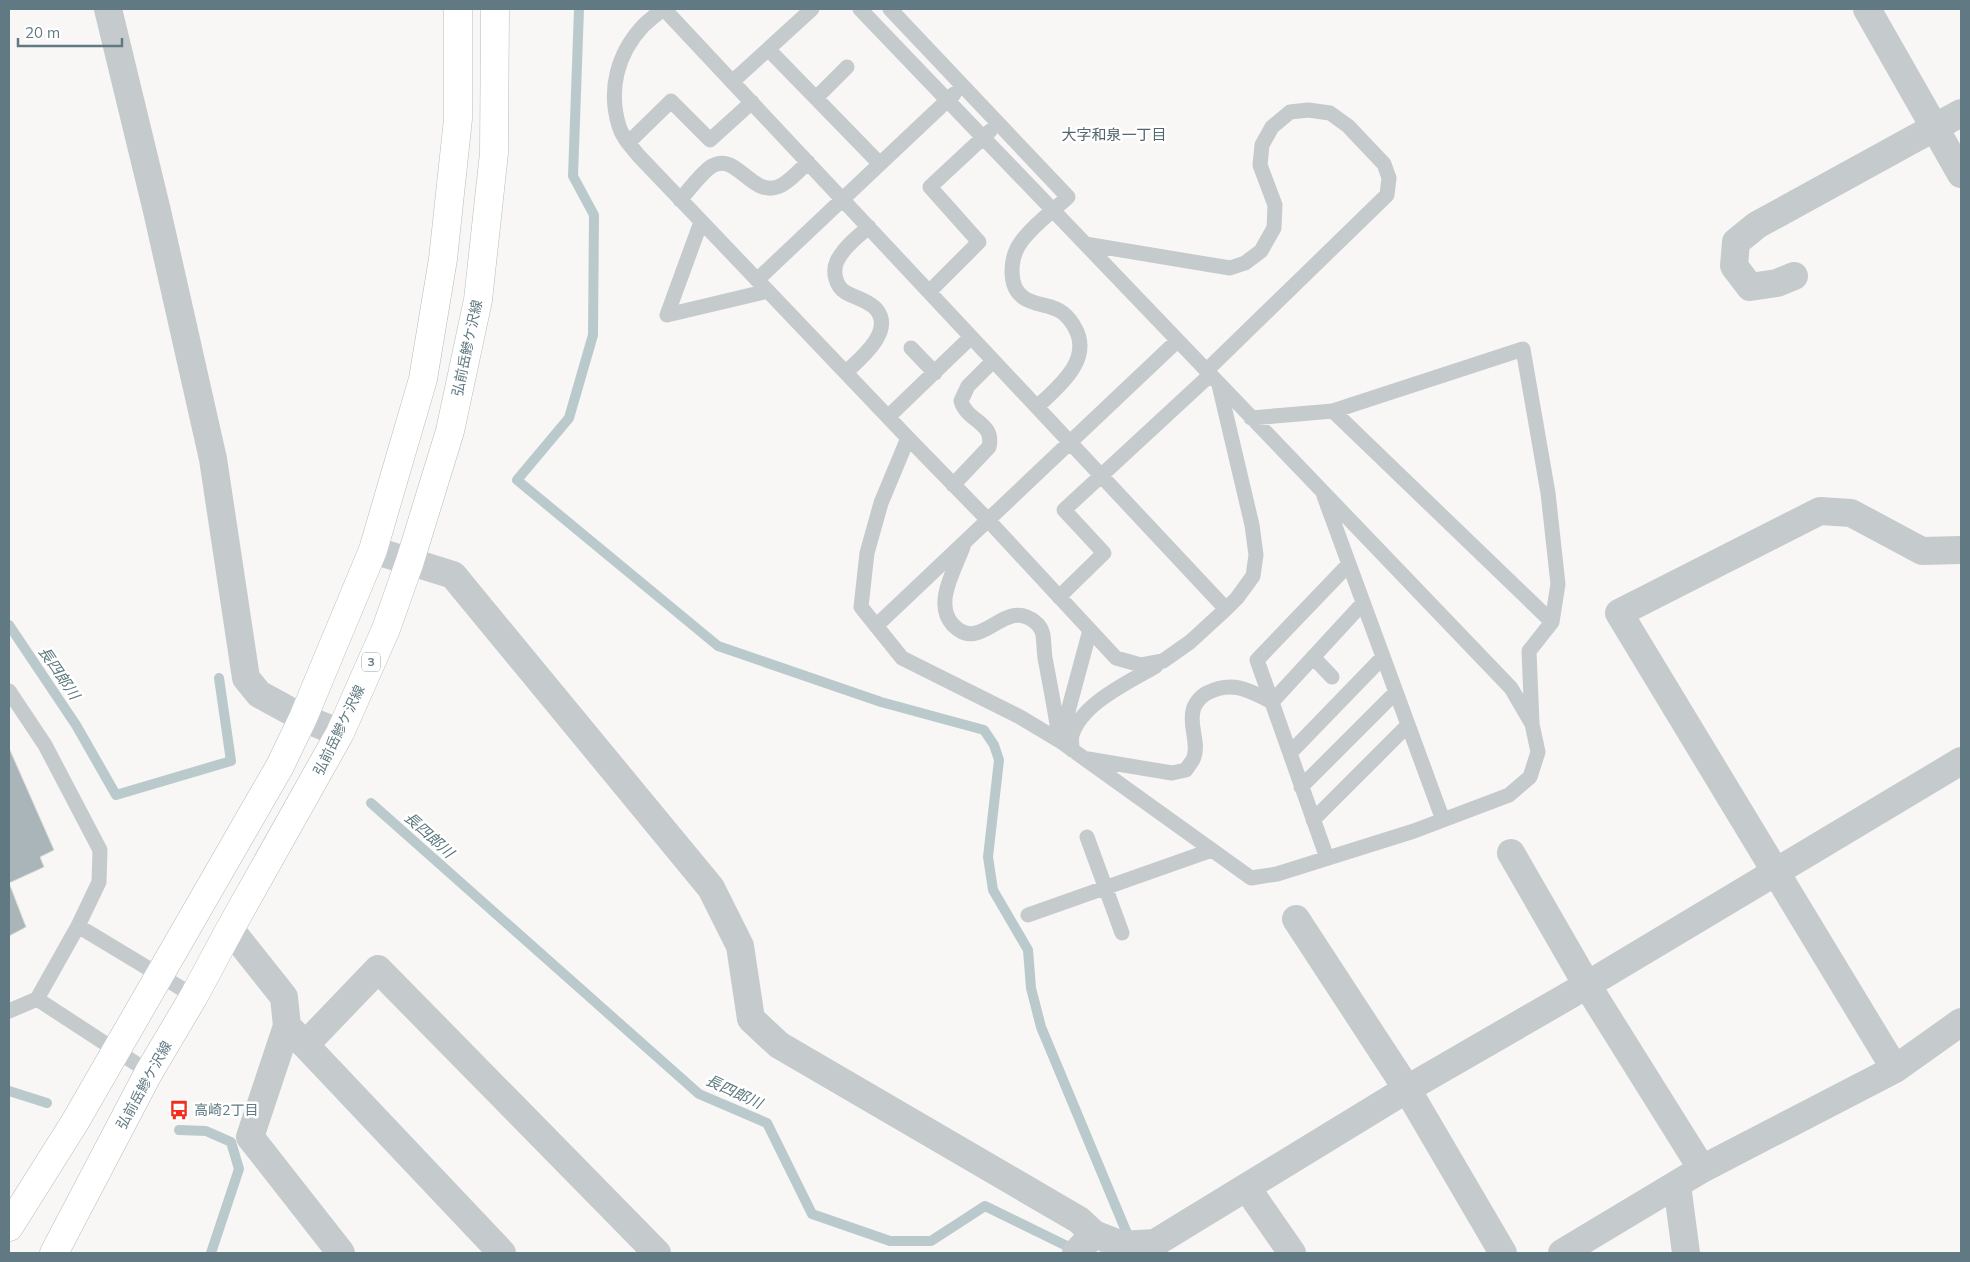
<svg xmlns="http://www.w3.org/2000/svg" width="1970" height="1262" viewBox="0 0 1970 1262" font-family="Mulish,'Noto Sans JP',sans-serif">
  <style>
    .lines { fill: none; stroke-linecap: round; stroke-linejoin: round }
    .stream { stroke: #bacacc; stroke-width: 10 }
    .building { fill: #a9b5b9; stroke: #d9d9d7 }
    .primary-casing { stroke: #b5bcbf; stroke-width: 29 }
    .service { stroke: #c5cacd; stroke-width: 15 }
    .minor { stroke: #c5cacd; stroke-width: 28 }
    .primary { stroke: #fff; stroke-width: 28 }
    .labels { text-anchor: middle; stroke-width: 5; stroke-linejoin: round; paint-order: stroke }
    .shield { fill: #fff; stroke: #90a1a8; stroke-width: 1 }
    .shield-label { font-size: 12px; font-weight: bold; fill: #607982 }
    .street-label { font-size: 14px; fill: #607982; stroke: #fff }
    .poi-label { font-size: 14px; fill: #607982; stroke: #fff; text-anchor: start }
    .neighbourhood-label { font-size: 15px; fill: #53656d; stroke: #fff }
    .water-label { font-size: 15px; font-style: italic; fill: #5b787d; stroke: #fff }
  </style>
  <rect width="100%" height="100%" fill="#f8f7f5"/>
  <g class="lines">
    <path class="stream" d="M579 9 573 176 594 215 593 335 569 418 517 480 718 646 881 702 984 730 994 745 999 760 988 857 993 890 1028 950 1031 988 1041 1027 1131 1243
      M9 625 76 725 116 795 231 761 219 678
      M371 803 699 1094 767 1123 812 1214 890 1241H931L985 1206 1077 1251
      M9 1091 47 1103
      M179 1130 206 1131 231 1142 239 1169 211 1253"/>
  </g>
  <path class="building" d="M9 748 54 850 40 857 44 867 9 883 26 927 9 936Z"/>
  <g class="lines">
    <defs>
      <path id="primary" d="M9 1227 75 1122 280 766 303 718 373 550 423 379 443 259 458 119V9
        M54 1253 149 1072 194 996 230 929 340 733 386 629 410 561 450 431 478 300 494 153 495 9"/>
    </defs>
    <use href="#primary" class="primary-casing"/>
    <path class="service" d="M663 9C656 15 649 20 643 26 617 54 608 90 619 126 622 137 631 146 638 155L908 438 881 503 867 553 861 607 902 658 1020 717 1060 741 1251 878 1277 874 1414 831 1509 795 1530 777 1538 752 1532 724 1511 688 860 9
      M664 9 1226 609
      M890 9 1068 197C1053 211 1033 225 1021 242 1010 257 1007 286 1024 298 1036 306 1052 304 1063 313 1068 317 1072 322 1075 328 1093 360 1058 387 1037 407
      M768 49 880 164
      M732 82 812 9
      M816 98 847 67
      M628 143 671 101 710 140 752 102
      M680 200C689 190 702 172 712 166 738 151 752 201 782 185 791 180 800 170 808 162
      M701 222 667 315 768 291
      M1085 244 1230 268 1245 263 1261 251 1274 228 1275 205 1260 165 1262 145 1272 127 1290 112 1308 110 1330 113 1348 126 1384 164 1389 178 1387 195 1206 371
      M757 280 954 94
      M929 292 979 242 930 187 990 131
      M911 348 935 373
      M846 372C860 359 895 331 876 309 868 300 855 298 845 292 836 286 832 272 837 261 844 247 857 237 869 227
      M1333 411 1552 622
      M888 417 971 337
      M1251 418 1333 411 1523 349 1548 493 1558 584 1552 622 1529 651 1532 723
      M908 438 988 520 1090 630
      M953 485 989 447C995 422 967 422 961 401L968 386 993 361
      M1324 496 1443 820
      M963 547C955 569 933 604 953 625 982 655 1004 596 1035 622 1039 625 1042 630 1043 635 1044 642 1044 650 1045 658 1050 684 1055 710 1059 737
      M1059 597 1104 553 1064 510 1210 375
      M876 626 1177 341
      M1313 657 1332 677
      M9 691 45 745 100 850 99 882 78 926 37 999 9 1011
      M1060 741 1090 630 1116 658 1141 665 1163 661 1190 642 1226 609 1237 598 1253 576 1256 555 1252 525 1219 385
      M1072 750C1072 745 1071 739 1072 735 1082 703 1129 682 1156 666
      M1290 753 1383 657
      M1088 759 1172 773 1186 770C1188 766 1193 761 1194 757 1199 742 1189 726 1193 711 1194 704 1201 696 1207 693 1232 680 1249 690 1272 702L1363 603
      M1301 787 1396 692
      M1313 820 1408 725
      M1087 837 1122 933
      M1327 858 1257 660 1349 564
      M1028 915 1212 850
      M78 926 194 996
      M37 999 149 1072"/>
    <path class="minor" d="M108 9 157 211 213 459 246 678 259 694 303 718 340 733
      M1867 9 1961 174
      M1794 276 1777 283 1750 287 1734 266 1736 242 1757 225 1961 113
      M373 550 453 575 711 888 740 946 751 1019 779 1045 1079 1220 1094 1234 1122 1245 1155 1243 1407 1089 1587 985 1961 761
      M1511 853 1587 985 1702 1169
      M1296 919 1407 1089 1503 1253
      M230 929 284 997 287 1026 250 1137 341 1253
      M292 1031 502 1253
      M305 1045 378 969 657 1253
      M1895 1069 1619 613 1820 511 1851 513 1922 551 1961 550
      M1677 1185 1686 1253
      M1247 1188 1292 1253
      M1076 1253 1094 1234
      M1562 1253 1702 1169 1895 1069 1961 1022"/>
    <use href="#primary" class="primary"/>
  </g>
  <defs>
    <symbol id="bus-bare" viewBox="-9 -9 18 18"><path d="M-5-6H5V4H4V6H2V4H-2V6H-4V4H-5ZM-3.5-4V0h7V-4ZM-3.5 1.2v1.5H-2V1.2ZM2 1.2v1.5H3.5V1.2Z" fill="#f22d1b" stroke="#fff" stroke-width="2.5" paint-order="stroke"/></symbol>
  </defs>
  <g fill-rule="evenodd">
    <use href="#bus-bare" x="165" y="1096" width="28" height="28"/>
  </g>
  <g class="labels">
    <rect class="shield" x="362" y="652.5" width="18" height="19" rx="4"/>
    <g class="shield-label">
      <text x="371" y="666">3</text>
    </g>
    <g class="street-label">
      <text transform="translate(467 348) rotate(-78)" y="5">弘前岳鰺ケ沢線</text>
      <text transform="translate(339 730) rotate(-64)" y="5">弘前岳鰺ケ沢線</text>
      <text transform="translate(144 1085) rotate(-61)" y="5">弘前岳鰺ケ沢線</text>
    </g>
    <g class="poi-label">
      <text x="194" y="1115">高崎2丁目</text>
    </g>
    <g class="neighbourhood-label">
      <text x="1114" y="140">大字和泉一丁目</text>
    </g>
    <g class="water-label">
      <text transform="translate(59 673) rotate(56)" y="5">長四郎川</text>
      <text transform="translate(429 835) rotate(42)" y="5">長四郎川</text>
      <text transform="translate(734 1092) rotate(25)" y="5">長四郎川</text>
    </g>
  </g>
  <rect width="1970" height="1262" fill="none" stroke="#607982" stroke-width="20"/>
  <path d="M18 38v8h104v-8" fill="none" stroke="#607982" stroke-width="2.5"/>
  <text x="25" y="38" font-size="15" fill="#607982" stroke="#ffffff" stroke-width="4" paint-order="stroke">20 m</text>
</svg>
